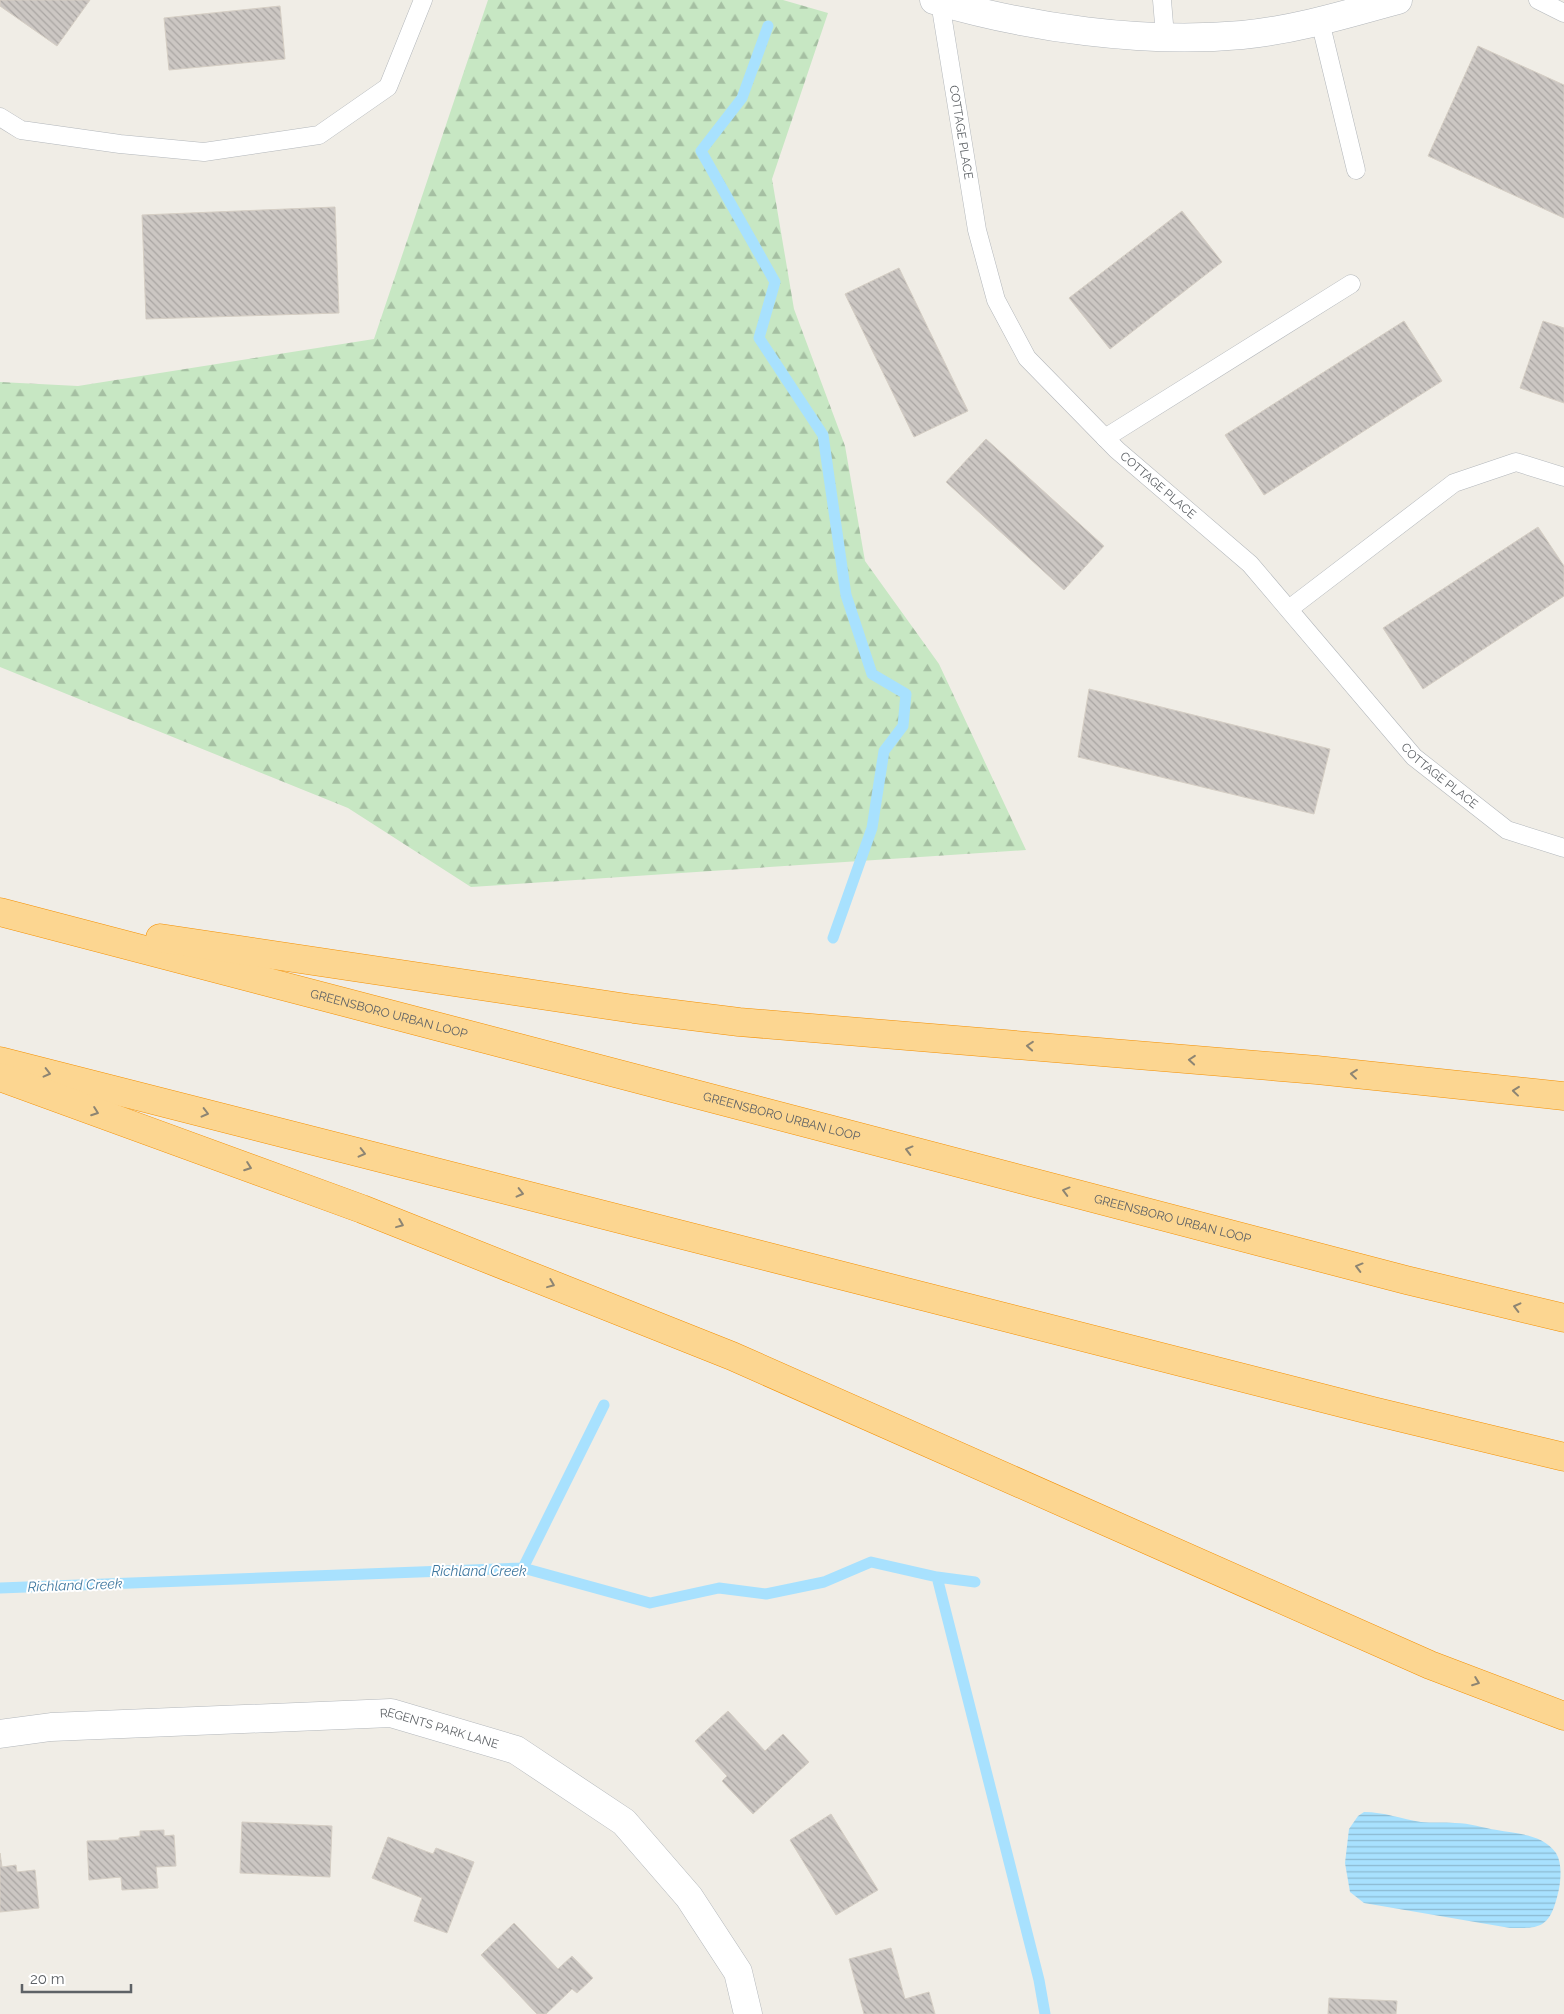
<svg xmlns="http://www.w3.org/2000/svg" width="1564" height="2014" viewBox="0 0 1564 2014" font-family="Raleway,sans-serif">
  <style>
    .forest { fill: url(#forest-firs) }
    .water { fill: url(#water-rules) }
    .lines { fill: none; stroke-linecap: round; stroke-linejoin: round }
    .stream { stroke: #a8e1fe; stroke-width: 11 }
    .building { fill: url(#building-back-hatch); stroke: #d5cec4 }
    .lane-casing { stroke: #b3b7bb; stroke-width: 19 }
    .street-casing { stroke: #b3b7bb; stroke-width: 29 }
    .highway-casing { stroke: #f49002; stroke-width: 29 }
    .lane { stroke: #fff; stroke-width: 18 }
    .street { stroke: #fff; stroke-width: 28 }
    .highway { stroke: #fcd691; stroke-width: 28 }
    .oneway { stroke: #8d8573 }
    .labels { text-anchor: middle; stroke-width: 4; stroke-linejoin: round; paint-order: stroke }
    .street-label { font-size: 12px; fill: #5e6266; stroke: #fff }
    .water-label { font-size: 14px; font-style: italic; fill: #3e779f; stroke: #fff }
  </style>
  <defs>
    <pattern id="forest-firs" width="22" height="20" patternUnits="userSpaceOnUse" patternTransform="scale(1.25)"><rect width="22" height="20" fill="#c7e7c3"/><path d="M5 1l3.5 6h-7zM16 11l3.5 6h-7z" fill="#a5bfa2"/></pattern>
    <pattern id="water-rules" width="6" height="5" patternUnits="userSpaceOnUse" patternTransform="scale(1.25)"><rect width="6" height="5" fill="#a8e1fe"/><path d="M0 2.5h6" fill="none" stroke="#8cbad1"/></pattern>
    <pattern id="building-back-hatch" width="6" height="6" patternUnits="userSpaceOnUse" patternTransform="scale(1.25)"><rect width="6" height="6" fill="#ccc7c3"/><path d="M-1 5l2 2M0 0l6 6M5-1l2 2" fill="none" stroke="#a9a5a2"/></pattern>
  </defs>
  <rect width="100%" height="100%" fill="#f0ede6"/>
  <path class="forest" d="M488 0H783L828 13 772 179 794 309 845 446 865 561 939 664 1026 850 471 887 348 808 0 667V382L78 386 374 339Z"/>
  <path class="water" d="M1364 1812C1384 1812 1402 1819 1421 1822 1432 1823 1444 1822 1455 1823 1470 1823 1483 1828 1497 1830 1517 1834 1543 1834 1556 1853 1564 1866 1560 1890 1555 1904 1547 1930 1534 1928 1510 1928L1364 1903 1350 1892 1345 1863 1349 1829 1358 1816Z"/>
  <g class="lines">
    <path class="stream" d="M768 26 742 98 701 151 775 282 759 338 823 435 846 595 872 674 906 694 903 726 884 751 872 828 833 938
      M523 1568 604 1405
      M937 1577 1039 1980 1045 2014
      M0 1588 523 1568 650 1603 719 1588 766 1594 824 1582 871 1562 937 1577 975 1582"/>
  </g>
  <path class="building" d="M0 0H90L57 46 0 6Z
    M280 6 285 59 169 70 164 18Z
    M1478 46 1564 85V218L1428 156Z
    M335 207 339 313 146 319 142 215Z
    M1182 211 1222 262 1110 349 1069 298Z
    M899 268 968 411 914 437 845 294Z
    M1404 321 1442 381 1264 495 1225 435Z
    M1543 321 1564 328V403L1520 388Z
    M986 439 1104 546 1064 590 946 482Z
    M1538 527 1564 566V596L1423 689 1383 628Z
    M1089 689 1330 749 1314 814 1078 757Z
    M728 1711 765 1751 783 1734 809 1762 753 1814 722 1781 727 1776 695 1741Z
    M831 1814 878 1890 836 1915 790 1840Z
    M242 1822 332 1826 330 1877 240 1873Z
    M164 1830V1836L174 1835 176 1866 156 1867 158 1888 122 1890 121 1877 89 1880 87 1841 119 1840V1838L140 1836V1831Z
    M388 1837 433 1854 436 1848 474 1862 447 1933 414 1921 422 1898 372 1878Z
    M0 1853 2 1867 16 1865 17 1872 35 1870 39 1908 0 1912Z
    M514 1923 558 1969 572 1956 593 1978 577 1993 572 1989 546 2014H537L481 1955Z
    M891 1948 905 1999 929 1992 935 2014H864L849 1959Z
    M1329 1998 1397 2001 1396 2014H1328Z"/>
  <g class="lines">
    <defs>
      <g id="lane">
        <path d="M1162 0 1165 36"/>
        <path d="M1538 0 1564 13"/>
        <path id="s1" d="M940 2 977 230 996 300 1027 358 1117 450 1250 564 1414 757 1507 830 1564 848"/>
        <path d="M1320 21 1356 170"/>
        <path d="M0 117 21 130 120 144 204 152 319 135 388 87 423 0"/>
        <path d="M1105 438 1351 284"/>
        <path d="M1289 609 1454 483 1516 462 1564 477"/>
      </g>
      <g id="street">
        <path d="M934 0C1029 28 1144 44 1242 35 1295 30 1347 14 1398 0"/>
        <path id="s2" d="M0 1734 51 1727 391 1713 516 1750 624 1822 689 1897 738 1972 748 2014"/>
      </g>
      <g id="highway">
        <path id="s3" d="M0 912 1406 1280 1564 1318"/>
        <path d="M160 938 634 1009 739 1022 1317 1070 1564 1096"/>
        <path d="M0 1061 1373 1411 1564 1457"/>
        <path d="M0 1077 362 1209 732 1356 1430 1665 1564 1716"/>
      </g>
    </defs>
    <use href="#lane" class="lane-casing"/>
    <use href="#street" class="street-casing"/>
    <use href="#highway" class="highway-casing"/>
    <use href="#lane" class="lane"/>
    <use href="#street" class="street"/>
    <use href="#highway" class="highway"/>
  </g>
  <defs><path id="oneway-chevron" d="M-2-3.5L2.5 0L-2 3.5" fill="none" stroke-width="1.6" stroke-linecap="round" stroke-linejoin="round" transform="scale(1.25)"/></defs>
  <g class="oneway">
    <use href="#oneway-chevron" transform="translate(1030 1046) rotate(-175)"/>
    <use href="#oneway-chevron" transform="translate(1192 1060) rotate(-175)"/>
    <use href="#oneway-chevron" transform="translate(47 1073) rotate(14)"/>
    <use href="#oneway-chevron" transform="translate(1354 1074) rotate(-174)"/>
    <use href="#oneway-chevron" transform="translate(1516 1091) rotate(-174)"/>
    <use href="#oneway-chevron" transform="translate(95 1112) rotate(20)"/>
    <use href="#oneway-chevron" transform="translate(205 1113) rotate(14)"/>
    <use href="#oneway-chevron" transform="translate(909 1150) rotate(-165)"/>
    <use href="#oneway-chevron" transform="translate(362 1153) rotate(14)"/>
    <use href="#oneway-chevron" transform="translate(248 1167) rotate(20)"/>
    <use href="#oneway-chevron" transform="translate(1066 1191) rotate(-165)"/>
    <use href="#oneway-chevron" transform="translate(520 1193) rotate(14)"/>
    <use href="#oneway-chevron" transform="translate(400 1224) rotate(22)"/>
    <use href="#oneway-chevron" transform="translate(1359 1267) rotate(-165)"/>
    <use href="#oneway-chevron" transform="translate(551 1284) rotate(22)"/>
    <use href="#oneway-chevron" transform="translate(1517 1307) rotate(-166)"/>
    <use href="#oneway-chevron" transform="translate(1476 1682) rotate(21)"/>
  </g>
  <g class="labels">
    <g class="street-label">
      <text dy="4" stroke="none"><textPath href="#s1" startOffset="132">COTTAGE PLACE</textPath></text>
      <text dy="4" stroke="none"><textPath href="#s1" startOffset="552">COTTAGE PLACE</textPath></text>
      <text dy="4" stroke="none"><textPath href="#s1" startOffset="958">COTTAGE PLACE</textPath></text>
      <text dy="4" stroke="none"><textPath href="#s3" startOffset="402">GREENSBORO URBAN LOOP</textPath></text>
      <text dy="4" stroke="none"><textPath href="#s3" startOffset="808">GREENSBORO URBAN LOOP</textPath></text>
      <text dy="4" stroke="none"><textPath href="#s3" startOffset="1212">GREENSBORO URBAN LOOP</textPath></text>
      <text dy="4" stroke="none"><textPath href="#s2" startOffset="442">REGENTS PARK LANE</textPath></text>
    </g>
    <g class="water-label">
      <text x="479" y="1576">Richland Creek</text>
      <text transform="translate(75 1585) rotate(-2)" y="5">Richland Creek</text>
    </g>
  </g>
  <path d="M22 1984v8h109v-8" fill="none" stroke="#5e6266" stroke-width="2.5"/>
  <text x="30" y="1984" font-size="15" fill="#5e6266" stroke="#ffffff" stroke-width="4" paint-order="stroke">20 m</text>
</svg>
